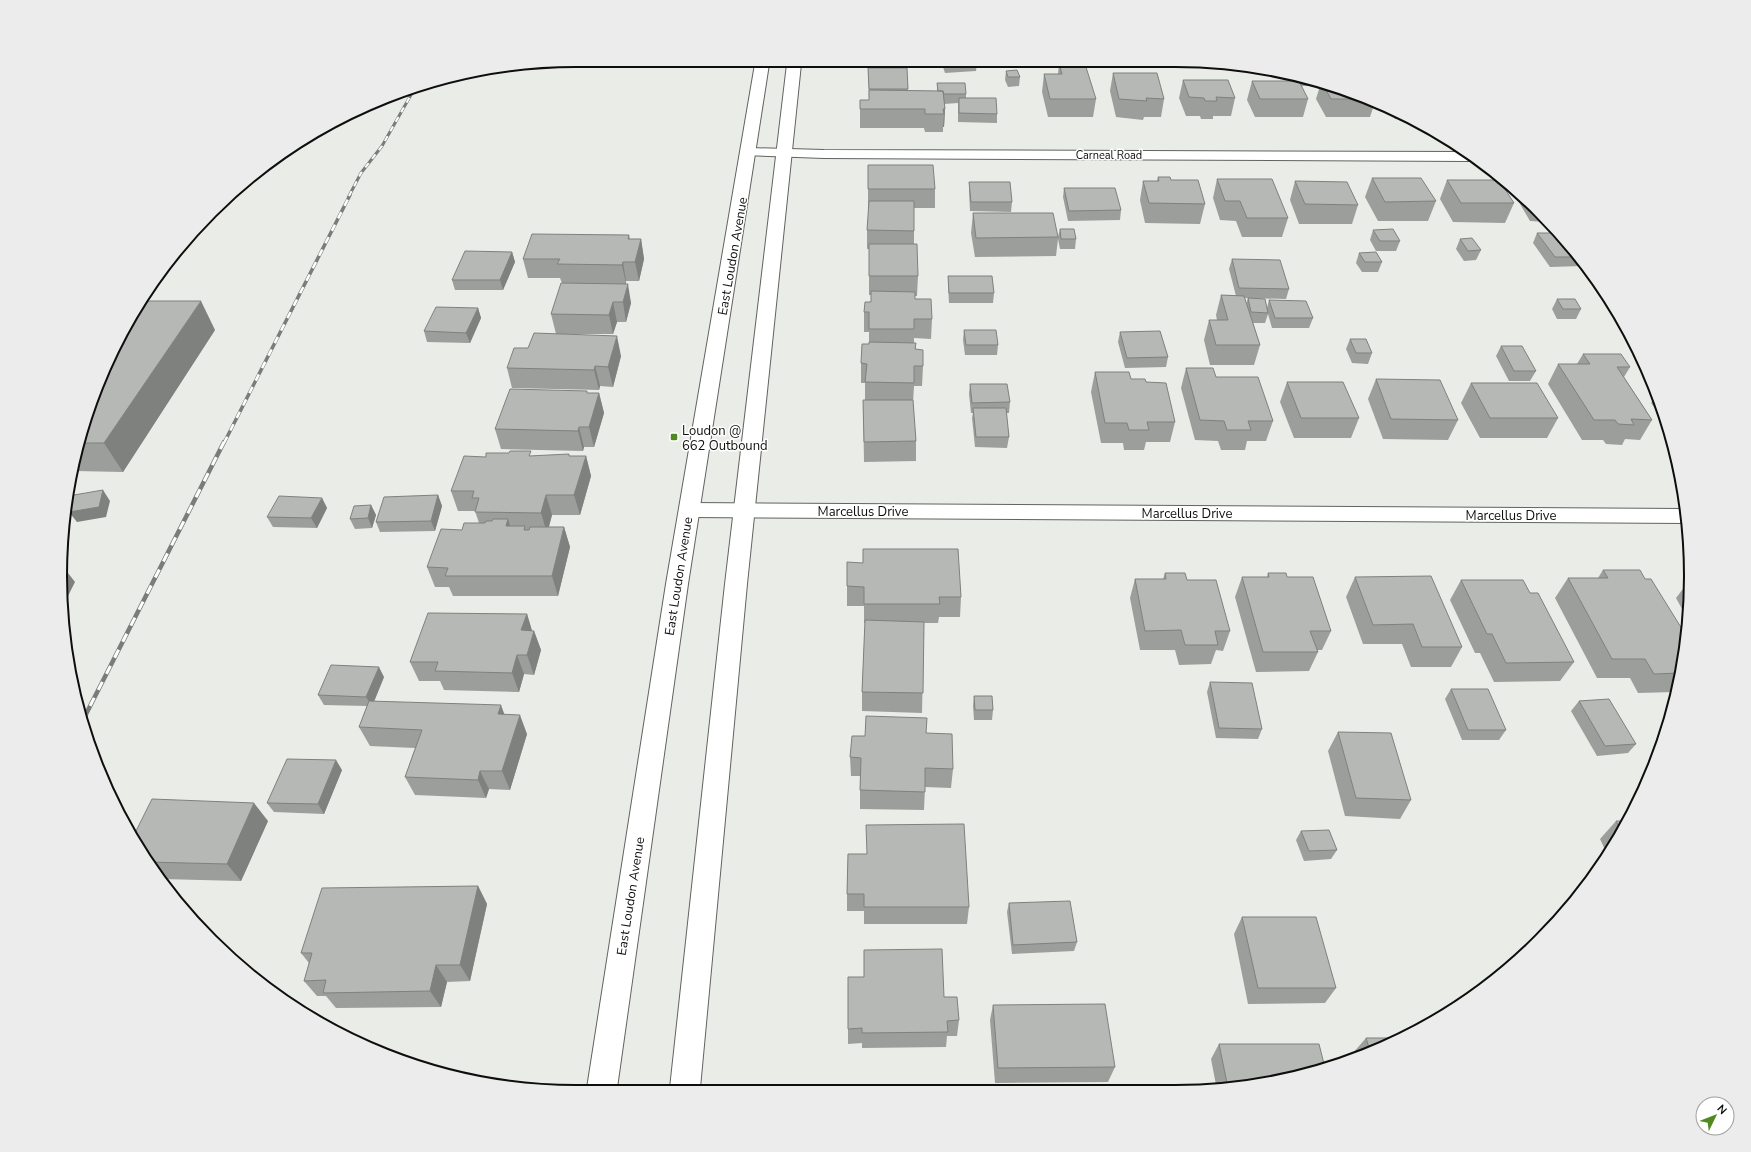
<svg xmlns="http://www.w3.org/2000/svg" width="1751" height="1152" viewBox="0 0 1751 1152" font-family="'Nunito Sans',sans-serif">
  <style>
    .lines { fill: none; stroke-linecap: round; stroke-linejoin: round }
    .minor-casing { stroke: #60635f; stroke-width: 2 }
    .major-casing { stroke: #60635f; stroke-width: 2 }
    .minor { fill: #fff; fill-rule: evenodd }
    .major { fill: #fff; fill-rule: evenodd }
    .rail-far2-casing { stroke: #7a7c79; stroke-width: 3 }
    .rail-far1-casing { stroke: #7a7c79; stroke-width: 3.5 }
    .rail-casing { stroke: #7a7c79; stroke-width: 4.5 }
    .rail-far2 { stroke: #fff; stroke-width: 2; stroke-dasharray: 5.5; stroke-linecap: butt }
    .rail-far1 { stroke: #fff; stroke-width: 2.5; stroke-dasharray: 7; stroke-linecap: butt }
    .rail { stroke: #fff; stroke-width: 3; stroke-dasharray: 9; stroke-linecap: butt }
    .wall { fill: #9c9e9b }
    .shaded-wall { fill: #7f817e }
    .building { fill: #b5b8b4; stroke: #7f817e }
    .poi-dot { fill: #508822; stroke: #fff; stroke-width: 1.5 }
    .labels { text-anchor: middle; stroke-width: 3; stroke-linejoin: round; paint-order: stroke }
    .far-street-label { font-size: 11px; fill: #0d0e0d; stroke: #fff }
    .street-label { font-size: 13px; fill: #0d0e0d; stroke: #fff }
    .poi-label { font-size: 13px; fill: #0d0e0d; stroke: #fff; text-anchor: start }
    .rim { fill: none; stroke: #0d0e0d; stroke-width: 2 }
  </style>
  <rect width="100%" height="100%" fill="#e9ece7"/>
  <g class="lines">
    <defs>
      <path id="minor" d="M749 148 824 150 1462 152 1473 160 1468 161 824 158 744 155 742 152 744 149Z
        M689 503 1684 509 1687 523 689 517 682 515 679 510 682 505Z"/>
      <path id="major" d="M755 64H769L688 584 617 1088H587L666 584Z
        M787 64H801L747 584 700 1088H670L725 584Z"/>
    </defs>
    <use href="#minor" class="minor-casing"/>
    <use href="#major" class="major-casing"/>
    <use href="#minor" class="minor"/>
    <use href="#major" class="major"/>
    <defs>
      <path id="rail-far2" d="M349 196 361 173 382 146 416 86"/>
      <path id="rail-far1" d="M224 443 350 195"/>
      <path id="rail" d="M82 722 224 442"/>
    </defs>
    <use href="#rail-far2" class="rail-far2-casing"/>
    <use href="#rail-far1" class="rail-far1-casing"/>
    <use href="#rail" class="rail-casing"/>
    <use href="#rail-far2" class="rail-far2"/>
    <use href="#rail-far1" class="rail-far1"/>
    <use href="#rail" class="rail"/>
  </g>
  <path class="wall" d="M869 64H906L908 91H937V83L966 94V98L997 114V123L958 122V103L944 104 945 109 944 127H943V132H925L924 128H860V109L869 100 868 68H891H869Z
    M942 64H977L976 71 945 73Z
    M1059 64 1096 99 1093 117H1048L1042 92 1044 74H1058Z
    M1006 71 1020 77 1019 86 1008 87 1005 80Z
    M1113 73 1164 99 1161 117H1144L1143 120 1116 117 1110 91Z
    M1288 75 1309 80 1308 86H1301L1308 99 1303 117H1255L1247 100 1252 81H1291Z
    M1183 80 1235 98 1231 116H1213V119H1201L1200 116H1186L1179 98Z
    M1321 83 1341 87 1375 102 1370 117H1326L1316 99Z
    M1388 107 1403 113 1416 122H1411L1410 119H1395Z
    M868 165 935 189V208H914V244L918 276 917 296H915V299L932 319 931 339 914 338V343L916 349 923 366 922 386H914L913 403 916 441V461L864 462 863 400H865V383H861V363L869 344V332H864V312L871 302V295H869V249H867V230L869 208H868Z
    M1158 177 1171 180 1205 204 1200 224 1145 223 1140 200 1143 181H1157Z
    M1372 178 1436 201 1428 221H1378L1365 197Z
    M1217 179 1288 218 1282 237H1242L1236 221 1220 220 1213 198Z
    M1447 180 1514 203 1505 223 1453 222 1440 199Z
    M1295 181 1358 205 1352 224H1299L1290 200Z
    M969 182 1012 202 1011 212 970 211 969 192Z
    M1064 188 1121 210 1120 220 1068 221 1063 197Z
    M1518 191 1584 262 1582 266 1550 267 1533 243 1537 233H1553L1546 222 1530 221 1516 197Z
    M973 213 1058 237 1060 229 1076 239 1075 249H1060L1058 239 1056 256 975 257 971 233Z
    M1373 230 1400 241 1396 251H1376L1370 240Z
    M629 235 630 239H641L644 259 639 281H626V284L631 303 626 322H617L613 334H563L621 356 613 387 600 386 599 390 512 388 507 368 528 348 556 334 551 314 562 283 560 278H528L523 259Z
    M1460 239 1481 250 1476 260 1464 261 1456 249Z
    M512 252 515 262 503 290H455L452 280Z
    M1359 253 1382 262 1378 272H1362L1356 263Z
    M1232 259 1289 289 1286 299 1245 298 1246 304 1248 298 1267 308 1269 300 1313 318 1309 328H1272L1268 314 1265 323H1253L1260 345 1254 365H1210L1204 340 1209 320H1217L1216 315 1221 295 1236 296 1229 269Z
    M948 276 994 293 993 303H949L948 286Z
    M1557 299 1581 309 1576 319H1557L1552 309Z
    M478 308 481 318 470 343 427 342 424 331Z
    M215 330 123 472 75 471 87 410Z
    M964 330 998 345 997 355H965L963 340Z
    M1120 332 1168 357 1166 367 1125 368 1118 342Z
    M1350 339 1372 353 1368 364 1352 363 1346 349Z
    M1501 346 1536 371 1530 381H1509L1496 356Z
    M1583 354 1630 367 1624 377 1652 420 1640 440 1625 439 1622 445 1606 444 1603 440H1582L1548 384 1558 364H1577Z
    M1186 368 1216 377 1273 421 1266 441H1247L1245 450H1221L1218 441 1195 440 1181 388Z
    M1095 372 1131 379 1146 382 1175 422 1170 442H1146L1144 450H1124L1123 443H1101L1091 392Z
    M1376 379 1458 420 1448 440 1383 439 1368 399Z
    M1287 382 1359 418 1351 438H1294L1280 402Z
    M1471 383 1558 418 1547 438H1480L1461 403Z
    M970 384 1010 402 1009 413H1006L1009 437 1007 448 975 447 972 418 973 413H971L969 394Z
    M588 393H599L604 413 594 447H584L583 451 501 449 495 429Z
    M1656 395 1668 427 1651 403Z
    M532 456H586L591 476 580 515H552L549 527H564L570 547 558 596H453L449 587H435L427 567 462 530 479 523 475 511H458L451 491 486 457Z
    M438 495 442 506 435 531 380 532 376 522Z
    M322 498 327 508 317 528 273 527 267 517Z
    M371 505 376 515 372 528 355 529 350 519Z
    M863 549 961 597 960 617H939L938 623H924L922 713 862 711V692L865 623H864V606H847V586L863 563Z
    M1603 570 1645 579 1687 643 1675 692 1638 693 1630 678H1597L1555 598 1568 578H1598Z
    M1165 573 1187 580 1230 631 1223 651 1216 650 1211 664 1179 665 1175 650H1140L1130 598 1135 579H1163Z
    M1268 573 1331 631 1322 650H1317L1318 652 1309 671 1256 672 1235 597 1242 577H1267Z
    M1355 577 1462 647 1451 667H1411L1402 644H1363L1346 597Z
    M1461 580 1530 593 1574 662 1560 681 1494 682 1480 653H1475L1450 600Z
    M1689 581 1687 618 1676 598Z
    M527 614 532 631H534L541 650 534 675 524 674 519 692 444 690 440 681H419L410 662Z
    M384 677 374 702 504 714 527 734 510 790 489 789 486 798 415 795 405 777 415 748 370 746 359 727 367 706 324 705 318 695Z
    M1210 682 1262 729 1258 739 1216 738 1207 692Z
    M1451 689 1506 730 1499 740H1462L1445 699Z
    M974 696 993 710 992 720H974L973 706Z
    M1579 701 1636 744 1628 753 1597 756 1571 711Z
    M1338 732 1411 800 1400 819 1345 816 1328 751Z
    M926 733 953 769 951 788 925 787 924 810 860 809V776H851L850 757 865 736Z
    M342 770 324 814 274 812 267 803Z
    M268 821 241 881 161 879 147 862 133 837Z
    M1616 821H1628L1622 834 1607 854 1600 839Z
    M1301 831 1337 850 1331 859 1304 861 1296 840Z
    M848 854 969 907 967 924H864V911H847V894Z
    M478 886 487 904 470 981 447 982 441 1007 336 1008 326 996H317L304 981 309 963 301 953Z
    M1009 903 1077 942 1074 951 1012 954 1007 912Z
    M1242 917 1336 988 1325 1003 1248 1004 1234 934Z
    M944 997 959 1020 957 1036H947L946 1047 862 1048V1043L848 1044V1029Z
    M993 1005 1115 1067 1108 1082 995 1083 990 1020Z
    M1366 1038 1403 1039 1355 1057 1353 1053Z
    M1219 1044 1309 1074 1217 1090 1211 1059Z"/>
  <path class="shaded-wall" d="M943 109H945L944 127H943L944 114Z
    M247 180V181L236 188Z
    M641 239 644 259 639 281 635 262Z
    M512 252 515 262 503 290 500 280Z
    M623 262 626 281V284L622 265Z
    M628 284 631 303 626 322 623 302Z
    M201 301 215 330 123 472 104 443Z
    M613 302 617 322 613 334 609 315Z
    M478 308 481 318 470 343 466 333Z
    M617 336 621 356 613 387 608 367Z
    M595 366 600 386 599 390 594 370Z
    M599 393 604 413 594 447 589 427Z
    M579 427 584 447 583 451 578 431Z
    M586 456 591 476 580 515 574 495Z
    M103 490 110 501 106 517 77 522 69 512Z
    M438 495 442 506 435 531 431 521Z
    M546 495 552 515 547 533 541 513Z
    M322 498 327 508 317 528 311 518Z
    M371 505 376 515 372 528 368 518Z
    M508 519 514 539 506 526Z
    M564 527 570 547 558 596 552 576Z
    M61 564 75 582 61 610Z
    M527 614 533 634 521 630Z
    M534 631 541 650 534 675 527 655Z
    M517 655 524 674 519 692 512 673Z
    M379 667 384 677 372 706 366 697Z
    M501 705 508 724 498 714Z
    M520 715 527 734 510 790 502 771Z
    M336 760 342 770 324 814 318 804Z
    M480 771 489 789 486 798 478 780Z
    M254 803 268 821 241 881 227 864Z
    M478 886 487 904 470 981 460 965Z
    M436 965 447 982 441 1007 430 991Z"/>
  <path class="building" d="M1059 64H1085L1096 99H1050L1044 74H1062Z
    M868 68H907L908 89H869Z
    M1017 70 1020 77H1008L1006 71Z
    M1113 73H1157L1164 99 1146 98 1147 101 1119 99Z
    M1183 80H1228L1235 98 1216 97 1217 101H1205L1204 98 1189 97Z
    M1252 81H1299L1308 99H1260Z
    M937 83H965L966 94H944L943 91H938Z
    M1322 83 1341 87 1368 99H1331Z
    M869 90 943 91 945 109H943L944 114H925V109H860V100H869Z
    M959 98H996L997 114 959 113Z
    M868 165H933L935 189H868Z
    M1158 177H1170L1171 180H1198L1205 204 1149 203 1143 181H1159Z
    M1372 178H1421L1436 201 1385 202Z
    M1217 179H1272L1288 218H1247L1240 201H1225Z
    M1447 180H1499L1514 203H1461Z
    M1295 181 1347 182 1358 205 1305 204Z
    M969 182H1010L1012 202H971Z
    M1064 188H1115L1121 210 1069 211Z
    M869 201H914V231L867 230Z
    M973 213H1053L1058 237 976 238Z
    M1060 229H1074L1076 239H1061Z
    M1393 229 1400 241H1380L1373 230Z
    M1537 233H1557L1579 257H1555Z
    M532 234 629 235 628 239H641L635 262H623L622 265 557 264 560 259H523Z
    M1472 238 1481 250 1468 251 1460 239Z
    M869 244H917L918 276H869Z
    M465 251 512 252 500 280H452Z
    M1376 252 1382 262H1365L1359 253Z
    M1232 259 1280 260 1289 289 1239 288Z
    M948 276H992L994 293H949Z
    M561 283 628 284 623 302H613L609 315 551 314Z
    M871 291 915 292V299H931L932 319H914V329H869V312H864L865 302H871Z
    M1221 295 1244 296 1260 345H1216L1209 320H1228Z
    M1248 298 1265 299 1268 313 1251 312Z
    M1557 299H1575L1581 309H1563Z
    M1269 300 1306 301 1313 318H1275Z
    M141 301H201L104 443H81L87 410 129 318Z
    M436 307 478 308 466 333 424 331Z
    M964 330H996L998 345H966Z
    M1160 331 1168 357 1127 358 1120 332Z
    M534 333 617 336 608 367 595 366 594 370 507 368 514 348H528Z
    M1350 339H1366L1372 353H1356Z
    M869 342 916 343 915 349 923 350V366H914V383L865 382 867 364 861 363 862 344H869Z
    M1501 346H1522L1536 371H1514Z
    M1583 354H1621L1630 367H1617L1652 420 1631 419 1634 425 1618 424 1615 420H1594L1558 364H1590Z
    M1186 368H1213L1216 377H1258L1273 421H1248L1251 430H1227L1224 421 1200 420Z
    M1095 372H1129L1131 379H1145L1146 382 1166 383 1175 422H1147L1149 430H1129L1127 423H1105Z
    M1376 379 1440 380 1458 420 1391 419Z
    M1287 382H1343L1359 418H1301Z
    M1471 383H1537L1558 418H1490Z
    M970 384H1007L1010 402 972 403Z
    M510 389 587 391V393H599L589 427H579L578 431 495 429Z
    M863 400H913L916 441 864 442Z
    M973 408H1006L1009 437H976Z
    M510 451H531L529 456 569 454V456H586L574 495H546L541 513 475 512 479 498H472L474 491H451L464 456 486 457V453H509Z
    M103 490 99 507 69 512 74 495Z
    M438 495 431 521 376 522 384 497Z
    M279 496 322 498 311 518 267 517Z
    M371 505 368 518 350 519 354 506Z
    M493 519H508L506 526H525L524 530H529L530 527H564L552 576H445L448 568 427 567 441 529 462 530 464 523H485L486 521H492Z
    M863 549H958L961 597H939L940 604H864V587L847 586V562L863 563Z
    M1603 570H1640L1645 579H1651L1687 637V643L1680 673 1654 674 1645 659H1612L1568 578H1608Z
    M1165 573H1185L1187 580H1216L1230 631H1215L1218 645H1185L1181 630 1145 631 1135 579H1166Z
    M1268 573H1286L1287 577H1313L1331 631H1310L1318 652H1263L1242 577H1269Z
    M1431 576 1462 647H1422L1413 624 1373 625 1355 577Z
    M1461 580H1523L1530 593H1538L1574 662 1506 663 1492 634H1487Z
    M428 613 527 614 521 630 534 631 527 655H517L512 673 435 671 438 662H410Z
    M865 620 924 622 923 693 862 692Z
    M331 665 379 667 366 697 318 695Z
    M1210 682 1252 683 1262 729 1219 728Z
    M1451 689H1488L1506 730H1468Z
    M974 696H992L993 710H975Z
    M1609 699 1636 744 1605 746 1579 701Z
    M369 701 501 705 498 714 520 715 502 771H480L478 780 405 777 422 730 359 727Z
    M866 716 927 718 926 733 952 734 953 769 925 768V792L860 790 861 758 850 757 852 736H865Z
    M1338 732 1391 733 1411 800 1356 798Z
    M287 759 336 760 318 804 267 803Z
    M152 799 254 803 227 864 146 862 133 837Z
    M1616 821H1628L1622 833Z
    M964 824 969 907H864V894H847L848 854H867L866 825Z
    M1329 830 1337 850 1309 851 1301 831Z
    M478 886 460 965H436L430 991 323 993 326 980 304 981 312 953H301L322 888Z
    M1070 901 1077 942 1013 945 1009 903Z
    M1242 917H1316L1336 988H1258Z
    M942 949 944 997H957L959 1020 947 1021 948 1032 862 1033V1028L848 1029V977H864V950Z
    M1105 1004 1115 1067 998 1068 993 1005Z
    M1366 1038H1405L1370 1051Z
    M1219 1044H1319L1325 1068 1309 1074 1228 1088Z"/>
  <rect class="poi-dot" x="670" y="433" width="8" height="8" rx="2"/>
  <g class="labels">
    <g class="far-street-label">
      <text x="1109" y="159">Carneal Road</text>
    </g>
    <g class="street-label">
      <text transform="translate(732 256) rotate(-80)" y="5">East Loudon Avenue</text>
      <text x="863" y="516">Marcellus Drive</text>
      <text x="1187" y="518">Marcellus Drive</text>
      <text x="1511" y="520">Marcellus Drive</text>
      <text transform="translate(678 576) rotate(-81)" y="5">East Loudon Avenue</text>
      <text transform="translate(630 896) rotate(-81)" y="5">East Loudon Avenue</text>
    </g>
    <g class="poi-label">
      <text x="682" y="435">Loudon @<tspan x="682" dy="15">662 Outbound</tspan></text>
    </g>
  </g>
  <path d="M0 0H1751V1152H0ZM576 67H1175A509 509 0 0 1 1684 576V576A509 509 0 0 1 1175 1085H576A509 509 0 0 1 67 576V576A509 509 0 0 1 576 67Z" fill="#ececec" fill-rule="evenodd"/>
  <path class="rim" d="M576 67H1175A509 509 0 0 1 1684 576V576A509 509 0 0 1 1175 1085H576A509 509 0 0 1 67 576V576A509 509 0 0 1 576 67Z"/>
  <g transform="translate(1715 1116) rotate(47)"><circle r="19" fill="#ffffff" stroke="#9e9f9e"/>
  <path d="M0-3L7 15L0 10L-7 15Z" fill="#508822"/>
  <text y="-6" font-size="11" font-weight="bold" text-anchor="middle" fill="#0d0e0d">N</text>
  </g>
</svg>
